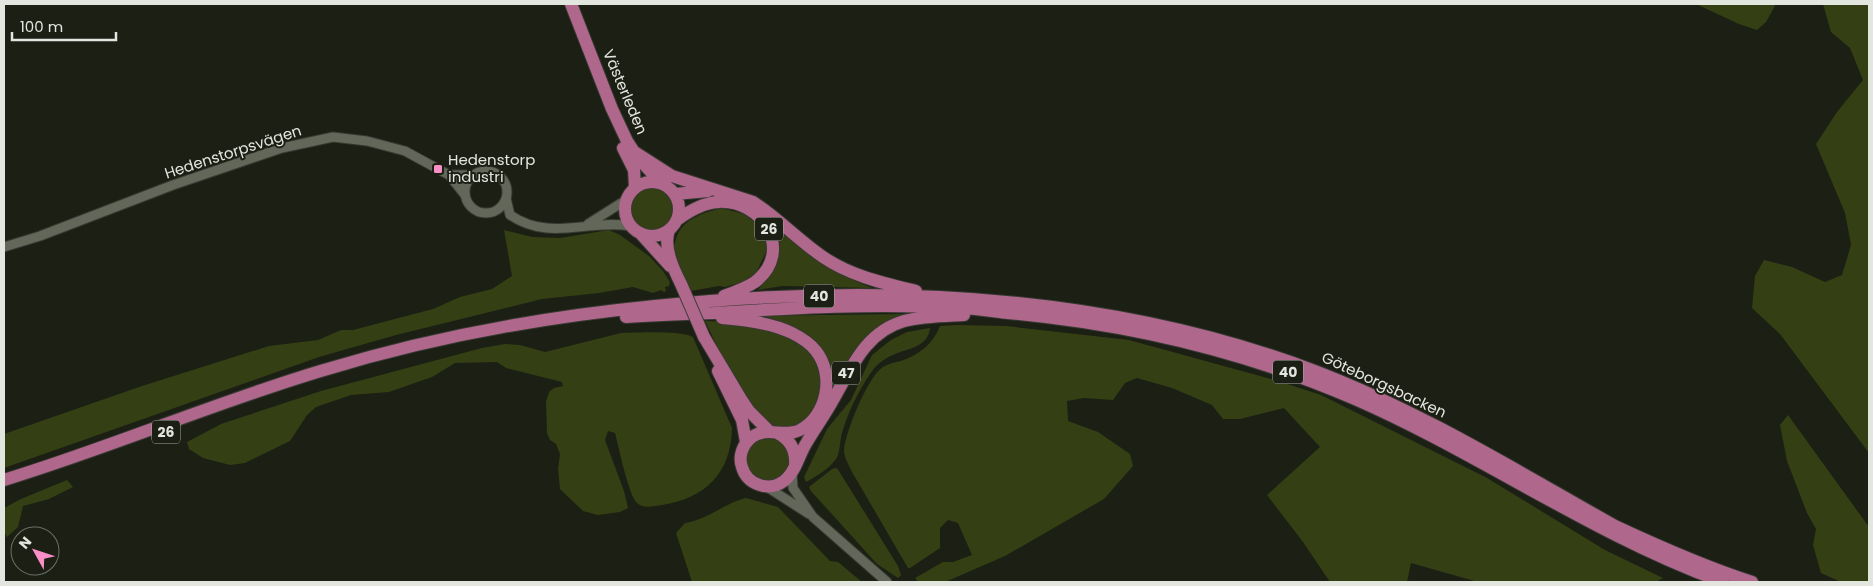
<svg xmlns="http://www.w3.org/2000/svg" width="1873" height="586" viewBox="0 0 1873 586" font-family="Poppins,sans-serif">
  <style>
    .green { fill: #353f14 }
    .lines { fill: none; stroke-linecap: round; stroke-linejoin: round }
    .tertiary-casing { stroke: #373a32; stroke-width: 11 }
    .trunk-casing { stroke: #373a32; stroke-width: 14 }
    .tertiary { stroke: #626759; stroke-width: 9 }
    .trunk { stroke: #af678c; stroke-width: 12 }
    .trunk-bridge-casing { stroke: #373a32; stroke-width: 14; stroke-linecap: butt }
    .trunk-bridge { stroke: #af678c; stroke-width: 12 }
    .poi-dot { fill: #fa8fc7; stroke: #1c1f14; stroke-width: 2 }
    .labels { text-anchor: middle; stroke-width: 4; stroke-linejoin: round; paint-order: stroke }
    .shield { fill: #1c1f14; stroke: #a7aaa1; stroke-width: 1 }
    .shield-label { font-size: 14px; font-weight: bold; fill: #e3e6de }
    .street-label { font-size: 15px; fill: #e3e6de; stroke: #1c1f14 }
    .poi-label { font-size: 15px; fill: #e3e6de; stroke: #1c1f14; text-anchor: start }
  </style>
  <rect width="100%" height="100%" fill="#1c1f14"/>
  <path class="green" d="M1696 4H1776L1766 22 1757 30 1739 24Z
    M1823 4H1869V453L1780 334 1752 308 1755 276 1764 260 1792 267 1825 282 1842 275 1851 245 1845 213 1816 144 1837 112 1863 80 1850 48 1831 32Z
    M631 209a22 22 0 1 1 44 0a22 22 0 1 1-44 0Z
    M721 208 744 214 758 225 766 239V252L756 273 742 282 725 287 719 286 691 291C684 278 673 262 674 248 674 244 676 240 677 236 684 218 704 213 721 208Z
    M777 227C806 251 836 275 872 288L782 286 758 290C776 269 785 256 777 227Z
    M504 230 532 237 560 238 609 230 620 235 649 256 663 271 670 282 669 286 665 287 666 291 664 292 661 290 653 293 633 287 599 293 542 299 396 335 319 357 4 468V434L142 386 269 346 318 340 341 330H353L433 309 460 297 492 289 512 276Z
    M907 314 885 324 831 394C834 377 828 364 821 350L747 316Z
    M705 321C727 321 746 326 768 331 775 333 784 333 790 336 797 339 807 347 812 353 836 384 810 448 765 422 747 412 716 343 705 321Z
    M957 325 1006 326 1129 340 1275 380 1321 395 1487 478 1605 550 1663 578 1656 582H1478L1411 563 1407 582H1330L1303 542 1267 495 1320 447 1284 408 1240 419H1223L1212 405 1172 388 1137 378 1125 383 1113 400 1084 398 1067 401 1068 421 1098 432 1130 454 1133 466 1104 499 1005 556 945 582H918L915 578 943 562H953L972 555 958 523 948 520 940 528V548L910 568H908L852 472C849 465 844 458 844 450 845 433 868 376 883 367 888 364 895 362 901 361 919 355 933 344 940 326Z
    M930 328C928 348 907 348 893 355 883 359 876 365 870 374 858 392 848 412 842 433 840 439 840 454 836 459 829 469 817 476 806 482L804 477 827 429 851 400 872 355 891 340 907 332Z
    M621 333C638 333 678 330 693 337L732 428C731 473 706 498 662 505 654 506 643 509 637 503 628 494 619 447 615 433L608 431 605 440 624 491 628 508 620 512 598 515 583 511 560 489 558 469 560 454 556 444 550 440 547 433 546 402 549 392 554 388 563 386 562 382 506 368 497 362 455 363 432 377 389 392 351 395 316 407 307 415 290 441 245 463 230 465 203 458 189 449 187 442 221 424 321 391 482 348 505 344 520 345 545 352Z
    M1788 415 1869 527V582H1841L1821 573 1813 545 1816 529 1807 513 1787 461 1780 425Z
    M765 436 783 441 791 462C789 467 787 473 783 476 768 486 750 479 746 461 745 457 748 451 749 446Z
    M837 468 898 566 901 575 898 578 877 564 811 491 809 487 832 469Z
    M67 480 73 487 49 499 23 506 18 527 7 537 4 532V508L21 499Z
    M746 498 778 507 830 561 838 562 862 582H692L676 533 685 523C710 519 722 504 746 498Z"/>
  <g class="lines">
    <defs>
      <path id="tertiary" d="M465 192a21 21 0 1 1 42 0a21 21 0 1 1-42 0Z
        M449 175H473
        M506 198 510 215C550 242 587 219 630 226
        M588 224 626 200
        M4 247 40 236 173 185 282 148 333 137 367 141 405 151 449 175 465 195
        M792 472 793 488 813 517 887 582
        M767 487 809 514"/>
      <path id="trunk" d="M571 4 612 109 627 141 638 158 662 184
        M623 148 634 170 635 188
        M633 151 672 176 753 202C778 218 798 240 823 257 851 276 883 283 916 291
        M625 209a27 27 0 1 1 54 0a27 27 0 1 1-54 0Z
        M675 194 708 191
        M677 220C689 211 702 203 718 202 762 199 795 251 755 282 746 288 735 292 724 296
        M669 230C663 247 673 268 681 284
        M641 234 670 266
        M626 317C655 315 684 314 713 313 794 308 876 303 956 308 974 308 991 311 1008 313 1129 324 1244 351 1355 399 1481 454 1593 535 1723 582
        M722 318C745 320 772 323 792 333 802 338 810 343 816 351 835 375 827 416 800 430 784 438 767 426 752 437 743 444 738 456 742 467 747 485 769 492 784 481 796 472 799 454 807 442 815 428 825 415 833 400 851 369 865 332 904 321 923 316 944 316 964 315
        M704 337 741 399 749 411 770 432
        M718 371 742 420 746 442
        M777 433C790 439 796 450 795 465
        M4 480C112 447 216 402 324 370 432 337 543 317 655 306 876 283 1106 292 1315 371 1420 411 1517 471 1615 526 1660 547 1705 567 1752 582"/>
    </defs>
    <use href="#tertiary" class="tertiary-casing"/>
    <use href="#trunk" class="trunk-casing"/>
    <use href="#tertiary" class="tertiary"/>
    <use href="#trunk" class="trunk"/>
    <defs>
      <path id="trunk-bridge" d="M681 284 704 337"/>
    </defs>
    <use href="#trunk-bridge" class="trunk-bridge-casing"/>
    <use href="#trunk-bridge" class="trunk-bridge"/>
  </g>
  <rect class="poi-dot" x="433" y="164" width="10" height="10" rx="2.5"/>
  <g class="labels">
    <g class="shield">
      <rect x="755" y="217.5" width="28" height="23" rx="4"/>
      <rect x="804" y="284.5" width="30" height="23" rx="4"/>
      <rect x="1273" y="360.5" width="30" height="23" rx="4"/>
      <rect x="832" y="361.5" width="28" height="23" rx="4"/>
      <rect x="152" y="420.5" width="28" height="23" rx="4"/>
    </g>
    <g class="shield-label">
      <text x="769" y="234">26</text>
      <text x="819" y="301">40</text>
      <text x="1288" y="377">40</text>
      <text x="846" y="378">47</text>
      <text x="166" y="437">26</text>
    </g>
    <g class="street-label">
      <text transform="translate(625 92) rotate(67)" y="5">Västerleden</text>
      <text transform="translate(233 152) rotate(-18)" y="5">Hedenstorpsvägen</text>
      <text transform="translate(1384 385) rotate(25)" y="5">Göteborgsbacken</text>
    </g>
    <g class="poi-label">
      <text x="448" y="165">Hedenstorp<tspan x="448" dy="17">industri</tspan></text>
    </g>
  </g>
  <rect width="1873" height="586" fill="none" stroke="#e3e6de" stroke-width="10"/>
  <g transform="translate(35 551) rotate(310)"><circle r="24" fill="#1c1f14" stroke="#6c6f65"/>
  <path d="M0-4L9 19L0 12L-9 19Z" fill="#fa8fc7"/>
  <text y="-8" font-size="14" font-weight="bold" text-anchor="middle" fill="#e3e6de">N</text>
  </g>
  <path d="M12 32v8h104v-8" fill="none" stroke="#e3e6de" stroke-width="2.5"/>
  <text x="20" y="32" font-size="15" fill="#e3e6de" stroke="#1c1f14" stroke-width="4" paint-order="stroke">100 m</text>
</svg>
